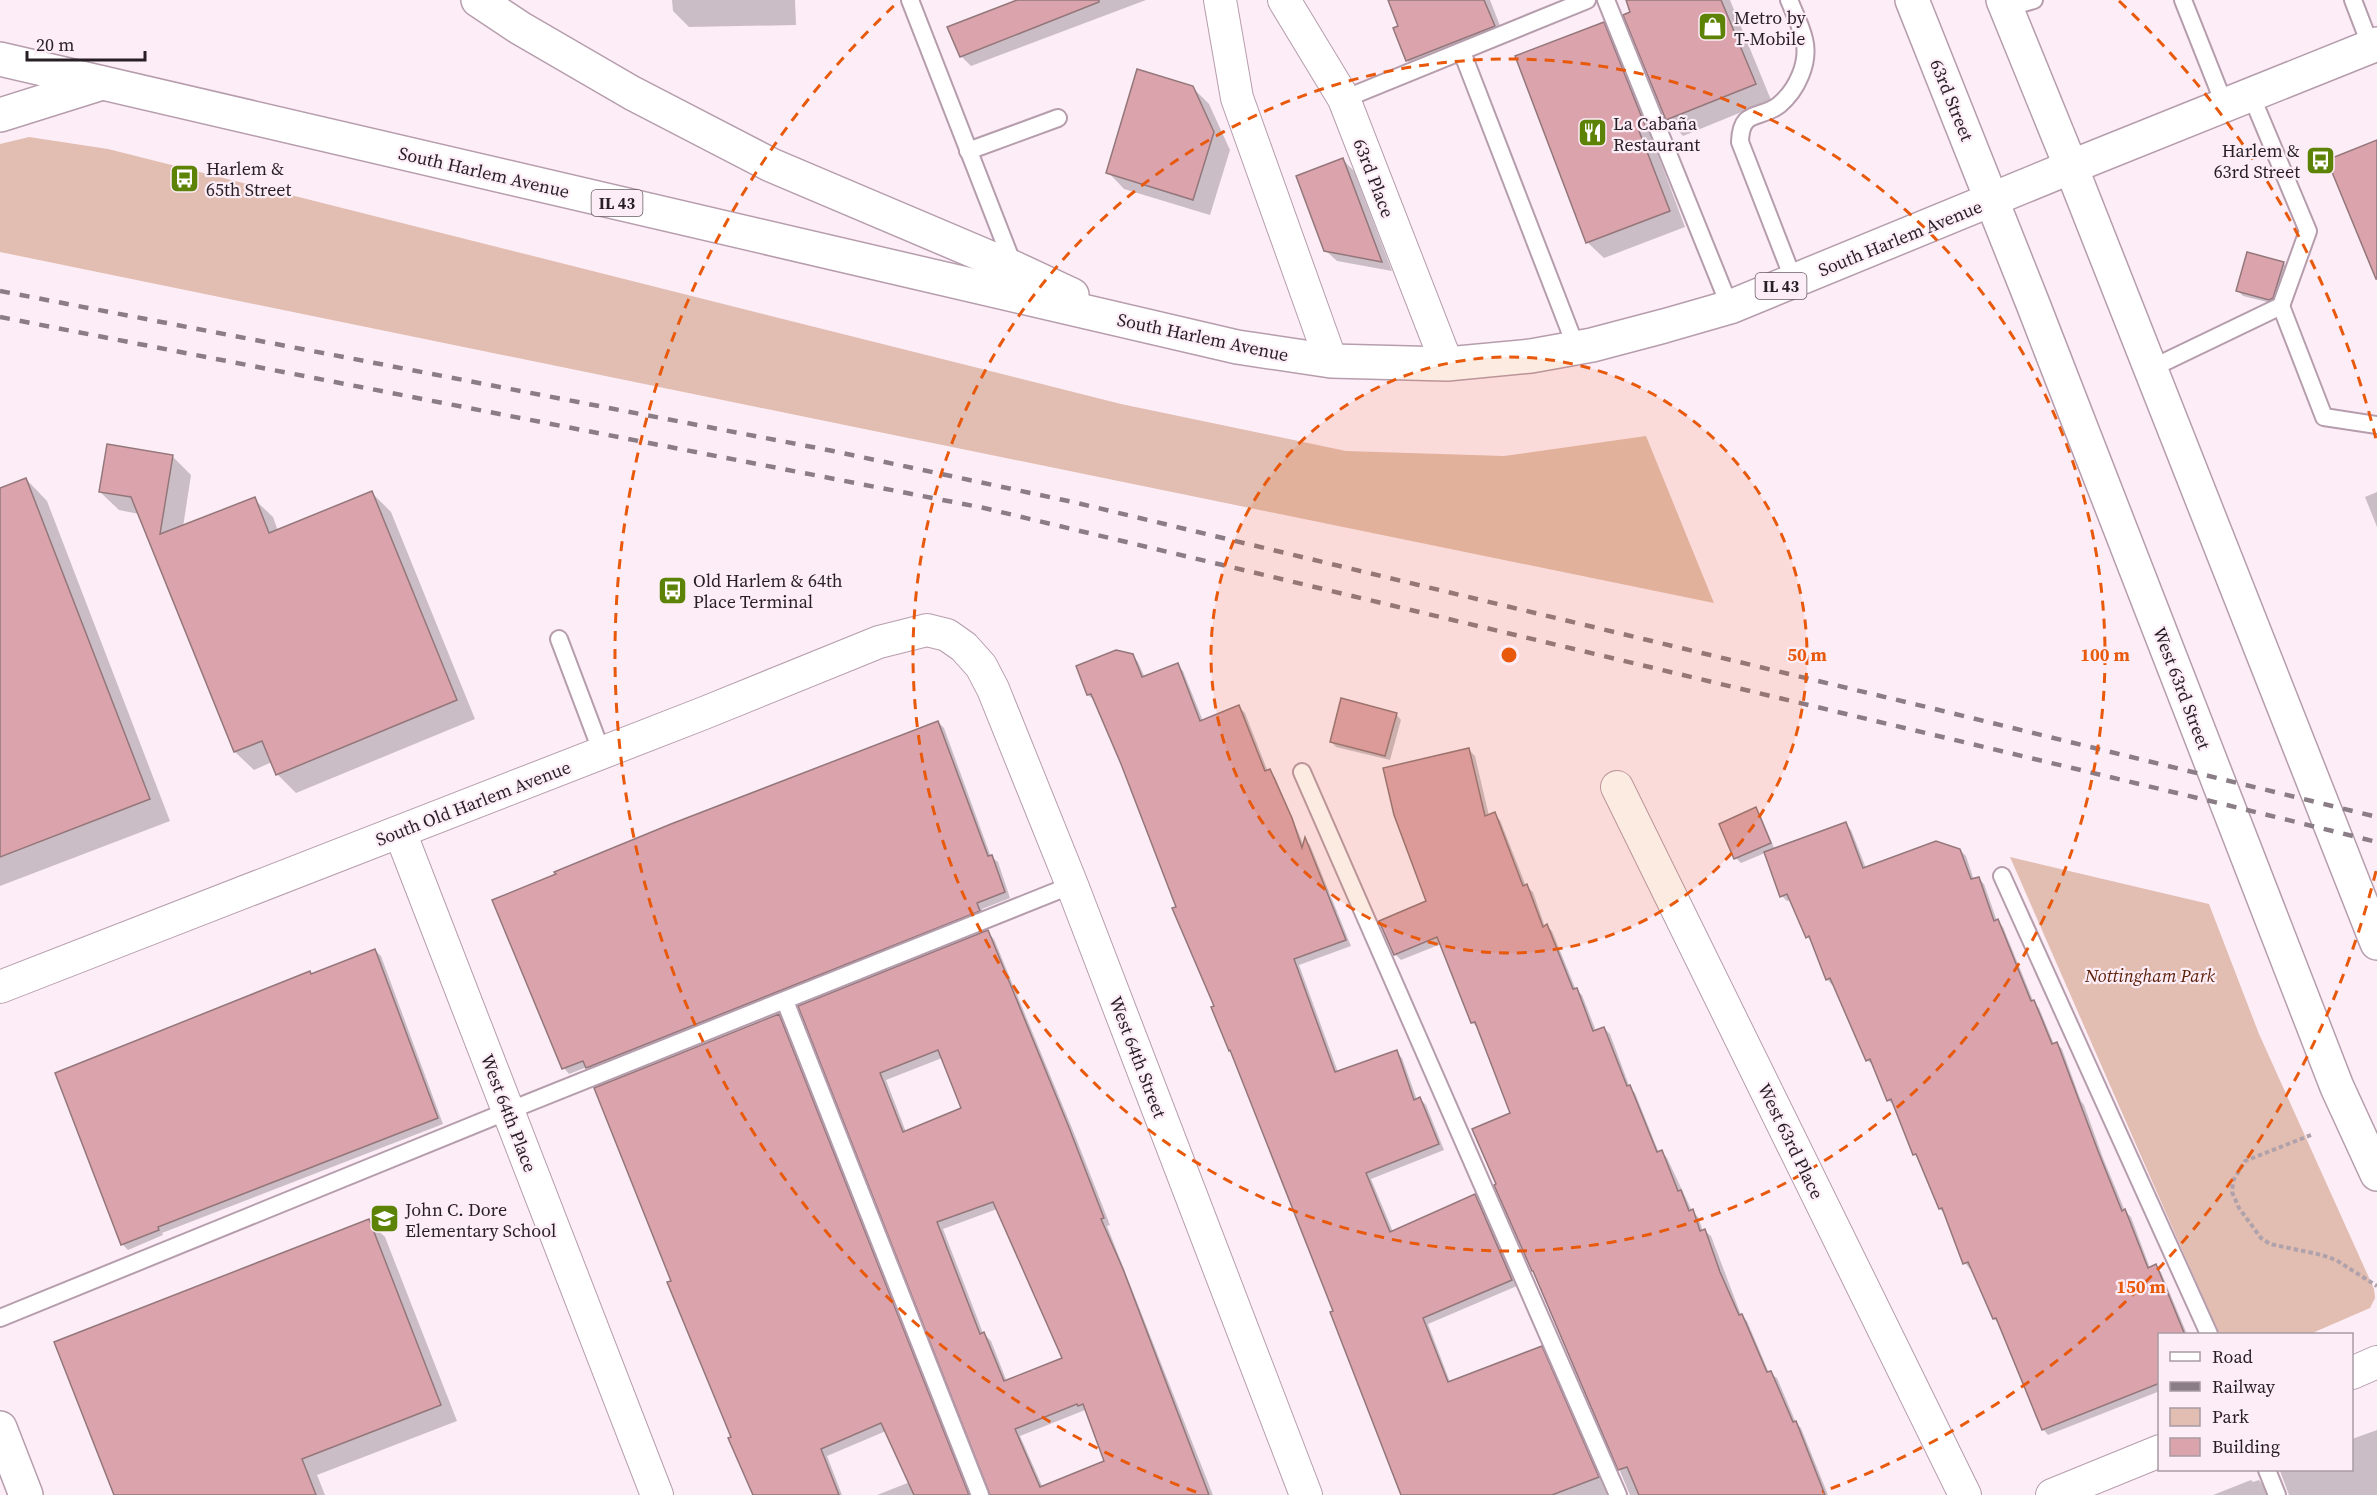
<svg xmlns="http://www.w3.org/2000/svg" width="2377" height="1495" viewBox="0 0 2377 1495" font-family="'Source Serif 4',serif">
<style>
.green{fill:#e2bdb1}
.shadow{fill:#0003;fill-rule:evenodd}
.building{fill:#dba4ac;stroke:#93777b;stroke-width:1.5;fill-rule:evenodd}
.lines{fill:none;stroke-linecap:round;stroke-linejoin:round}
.service-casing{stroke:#b69dad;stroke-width:20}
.minor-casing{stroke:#b69dad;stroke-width:34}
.tertiary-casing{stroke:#b69dad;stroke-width:36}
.secondary-casing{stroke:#b69dad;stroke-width:36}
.primary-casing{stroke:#b69dad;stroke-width:36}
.path{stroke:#b0a2ab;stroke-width:4;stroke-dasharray:4.5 3;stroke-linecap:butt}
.service{stroke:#fff;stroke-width:16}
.minor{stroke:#fff;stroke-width:32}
.tertiary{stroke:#fff;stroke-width:33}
.secondary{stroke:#fff;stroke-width:33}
.primary{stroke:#fff;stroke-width:33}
.rail{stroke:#8a7d85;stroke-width:4.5;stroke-dasharray:10 10;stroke-linecap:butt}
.ring{fill:none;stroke:#e8590c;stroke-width:3;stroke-dasharray:10 8}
.labels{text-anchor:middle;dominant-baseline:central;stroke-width:4.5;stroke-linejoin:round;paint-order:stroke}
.shield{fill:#fdedf7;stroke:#685d64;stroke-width:1.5}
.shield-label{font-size:16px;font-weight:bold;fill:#281f25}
.poi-label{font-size:18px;fill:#281f25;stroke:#fdedf7;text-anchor:start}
.street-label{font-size:18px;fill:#281f25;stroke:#fdedf7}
.park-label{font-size:18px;font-style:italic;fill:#5a1d05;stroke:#fdedf7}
.centre{fill:#e8590c;stroke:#fdedf7;stroke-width:3}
.ring-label{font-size:18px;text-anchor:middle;font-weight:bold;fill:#e8590c;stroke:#fdedf7;stroke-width:4.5;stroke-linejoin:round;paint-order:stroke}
</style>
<rect width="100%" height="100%" fill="#fdedf7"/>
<!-- green -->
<g class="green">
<polygon points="29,137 108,149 1121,404 1346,451 1504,456 1646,436 1714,603 0,252 0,144"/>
<polygon points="2010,857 2209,904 2259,1034 2374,1289 2375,1298 2370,1308 2310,1334 2219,1334"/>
</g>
<!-- shadow -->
<g class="shadow">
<polygon points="672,0 795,0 796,25 689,27 673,11"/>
<polygon points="1020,0 1146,0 971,66 961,56"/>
<polygon points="1390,0 1490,0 1504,36 1417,70 1407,60 1400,27"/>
<polygon points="1627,0 1730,0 1771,100 1683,136 1667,119"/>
<polygon points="1603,24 1620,40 1662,145 1655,147 1685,227 1604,258 1587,242"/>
<polygon points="1192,87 1209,104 1230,150 1210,215 1124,189 1108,172"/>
<polygon points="1343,160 1354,171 1392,271 1337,261 1325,250"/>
<polygon points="2249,254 2284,264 2289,269 2275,304 2243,296 2238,291"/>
<polygon points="172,456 191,475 183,527 254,499 273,517 278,531 372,493 391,512 475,719 296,793 277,774 272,762 254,770 235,752 139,514 119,510 100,492"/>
<polygon points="26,479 47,501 170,821 0,886 0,489"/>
<polygon points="2377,492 2377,527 2365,497"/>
<polygon points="1132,655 1138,662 1145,678 1177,665 1183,671 1203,721 1239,707 1245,713 1268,772 1275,777 1304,846 1305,840 1310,845 1351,946 1299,965 1338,1072 1396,1052 1402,1058 1417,1100 1420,1099 1426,1105 1444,1150 1371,1179 1393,1232 1474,1195 1480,1201 1517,1286 1428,1324 1450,1382 1541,1348 1547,1354 1609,1495 1402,1495 1335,1311 1233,1054 1230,1050 1213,1008 1216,1007 1122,764 1094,700 1088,695"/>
<polygon points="1396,714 1401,720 1390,760 1336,747 1331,742"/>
<polygon points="938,722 944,728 991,857 998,862 1010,898 982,909 985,917 593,1073 587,1067 569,1074 564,1068"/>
<polygon points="1469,750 1475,756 1489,816 1494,814 1500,820 1526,886 1533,892 1545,927 1547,926 1552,931 1576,990 1582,995 1596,1031 1604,1028 1610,1034 1630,1088 1635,1093 1659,1153 1662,1152 1667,1158 1692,1211 1698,1217 1703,1231 1705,1231 1711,1236 1741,1315 1747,1321 1769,1373 1777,1378 1796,1423 1801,1428 1828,1495 1630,1495 1537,1274 1512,1114 1479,1029 1473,1023 1441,944 1401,960 1395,954 1428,901"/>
<polygon points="1755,809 1760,814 1775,850 1845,824 1851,830 1866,868 1960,850 1966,856 1974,880 1978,878 1984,884 1997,921 2003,927 2034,1003 2039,1008 2054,1044 2057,1043 2062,1049 2081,1101 2084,1105 2103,1158 2125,1211 2131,1217 2150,1268 2155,1266 2161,1272 2187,1334 2160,1334 2160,1391 2048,1435 2043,1429 2000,1324 1994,1319 1972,1268 1970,1269 1965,1263 1946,1215 1940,1209 1894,1105 1888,1100 1873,1065 1867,1060 1834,984 1832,985 1827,979 1813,942 1807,937 1791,900 1787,901 1782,896 1765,853 1741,863 1736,858"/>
<path d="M987,932l7,7 80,194 36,92 -3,1 106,269h-222l-191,-488zM942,1058l20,52 -56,22 -20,-52zM997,1209l67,150 -57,23 -16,-41 -8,-8 -40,-104zM1085,1410l21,51 -63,27 -23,-52z"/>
<polygon points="375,950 381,956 443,1124 162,1233 163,1235 128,1250 122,1244 310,973 312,975"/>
<polygon points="778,1016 785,1022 972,1495 877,1495 910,1482 886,1431 827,1456 842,1495 754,1495 673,1282 647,1222"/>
<polygon points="368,1221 385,1237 457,1421 317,1475 325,1495 115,1495"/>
<polygon points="2377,1430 2377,1495 2289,1495 2280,1471 2352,1470 2352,1439"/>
<polygon points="2251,1480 2253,1482 2259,1480 2270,1495 2213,1495"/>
</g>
<!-- building -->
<g class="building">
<polygon points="1017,0 1099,0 1099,2 960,57 947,27"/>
<polygon points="1388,0 1484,0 1495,26 1406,61 1393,28 1398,26"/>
<polygon points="1626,0 1721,0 1756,84 1666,120 1623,15 1630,12"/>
<polygon points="1604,22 1646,128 1639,131 1670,211 1586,243 1515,56"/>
<polygon points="1137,69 1193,86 1214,132 1193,200 1106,173"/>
<polygon points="2377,140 2377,279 2376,279 2327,160"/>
<polygon points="1343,158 1382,262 1324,251 1296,176"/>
<polygon points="2247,252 2284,262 2273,298 2269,300 2236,291"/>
<polygon points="107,444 173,455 160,534 255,497 269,533 372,491 457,700 276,775 262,741 234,752 131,497 99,492"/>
<polygon points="26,478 150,799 0,857 0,488"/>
<polygon points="1116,650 1133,654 1142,677 1178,663 1200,721 1239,705 1265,771 1270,769 1292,818 1302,848 1305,837 1346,940 1294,959 1335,1072 1397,1050 1414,1100 1420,1097 1439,1144 1366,1173 1390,1232 1475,1194 1512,1280 1423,1318 1448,1382 1542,1346 1599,1477 1552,1495 1401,1495 1330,1312 1333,1311 1230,1050 1229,1051 1211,1007 1214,1006 1172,908 1176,907 1121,764 1091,694 1087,695 1076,666"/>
<polygon points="1341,698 1397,713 1385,756 1330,742"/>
<polygon points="938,721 988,856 992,855 1005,892 977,903 980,911 586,1068 583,1061 562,1069 492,900 556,874 554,872 671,824"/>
<polygon points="1469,748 1485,816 1495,812 1523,886 1527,884 1543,927 1547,924 1573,989 1577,988 1593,1031 1604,1027 1627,1086 1630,1085 1657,1152 1662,1150 1678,1191 1681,1190 1689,1211 1693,1209 1700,1231 1705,1229 1720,1272 1739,1315 1742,1314 1767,1372 1771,1371 1793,1422 1796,1421 1825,1495 1639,1495 1627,1467 1618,1470 1533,1271 1532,1271 1494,1185 1496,1184 1472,1129 1510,1113 1475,1022 1471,1023 1437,937 1394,955 1379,921 1426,901 1394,815 1383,768"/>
<polygon points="1756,807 1771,843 1734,859 1719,824"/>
<polygon points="1846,822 1863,868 1936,841 1960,849 1971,879 1979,877 1994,921 1998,919 2031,1001 2034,1000 2052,1044 2057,1042 2098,1151 2122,1211 2125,1209 2148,1268 2156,1264 2185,1335 2160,1335 2160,1383 2042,1430 1996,1318 1993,1319 1968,1262 1963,1264 1942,1208 1939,1209 1916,1154 1913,1155 1891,1099 1887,1101 1870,1059 1866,1061 1830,978 1826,980 1809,936 1806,938 1787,894 1780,897 1764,852"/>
<path d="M988,930l80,195 36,93 -3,1 22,50 86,226h-219l-192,-489zM938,1050l23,58 -58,24 -23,-59zM993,1202l69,156 -58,23 -20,-49 -4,2 -43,-112zM1077,1404l1,2 5,-2 21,57 -64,26 -25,-58z"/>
<polygon points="375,949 438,1118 158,1227 159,1230 121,1245 55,1073 310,971 311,974"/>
<polygon points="779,1014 969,1495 914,1495 881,1423 821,1449 839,1495 753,1495 728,1438 731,1437 667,1282 671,1281 594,1088"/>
<polygon points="369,1219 441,1405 302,1459 316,1495 114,1495 54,1342"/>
</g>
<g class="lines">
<defs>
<g id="service">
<polyline points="910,0 1014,267"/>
<polyline points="1606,0 1730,307"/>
<path d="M1789,0c5,12 12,26 15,39 6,23 -7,51 -25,66 -19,15 -38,3 -39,37l54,139"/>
<polyline points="2183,0 2225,106"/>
<polyline points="2353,0 2371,47"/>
<polyline points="2006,8 2034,0"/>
<polyline points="1462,52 1576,347"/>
<polyline points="1344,99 1587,0"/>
<polyline points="968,151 1058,118"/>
<polyline points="2281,306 2324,417 2377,425"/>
<polyline points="2150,369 2281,306 2308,231 2251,95"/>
<polyline points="559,639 602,753"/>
<polyline points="1302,772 1618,1495"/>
<polyline points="2002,876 2209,1334"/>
<polyline points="785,1001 980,1495"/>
<polyline points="0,1318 508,1111 1072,885"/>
<polyline points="2267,1470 2277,1495"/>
</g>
<g id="minor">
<polyline points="1220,0 1237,98 1331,361"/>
<polyline points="1284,0 1344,99 1447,364"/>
<polyline points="1617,787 1965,1495"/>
<polyline points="400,832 657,1495"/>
<polyline points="0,987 704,713 879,642 927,630 947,635 964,647 981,666 993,689 1072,885 1306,1495"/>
<polyline points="2352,1373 2377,1362"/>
<polyline points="2052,1495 2160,1451"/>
</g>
<polyline id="tertiary" points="0,1428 26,1495"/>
<g id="secondary">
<polyline points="1912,0 2033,304 2337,1087 2377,1174"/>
<polyline points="2003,0 2071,167 2377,943"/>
</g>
<g id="primary">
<polyline points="478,0 520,28 632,93 771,165 1014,268 1072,295"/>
<polyline points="0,59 1237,347 1331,361 1447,364 1531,356 1592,345 1664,326 1730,307 2083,162 2377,44"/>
<polyline points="0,115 102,83"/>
</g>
</defs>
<!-- service casing -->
<use href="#service" class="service-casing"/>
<!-- minor casing -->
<use href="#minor" class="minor-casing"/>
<!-- tertiary casing -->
<use href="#tertiary" class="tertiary-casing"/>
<!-- secondary casing -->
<use href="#secondary" class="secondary-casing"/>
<!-- primary casing -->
<use href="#primary" class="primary-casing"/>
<!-- path -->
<polyline class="path" points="2311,1135 2245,1161 2233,1181 2232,1192 2239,1208 2261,1238 2270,1244 2322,1255 2336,1260 2377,1286"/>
<!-- service -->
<use href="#service" class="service"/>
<!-- minor -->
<use href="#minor" class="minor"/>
<!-- tertiary -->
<use href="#tertiary" class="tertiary"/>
<!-- secondary -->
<use href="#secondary" class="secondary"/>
<!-- primary -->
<use href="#primary" class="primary"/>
<!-- rail -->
<g class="rail">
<polyline points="0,291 833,451 1073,502 1939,710 2377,817"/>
<polyline points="0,317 984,508 2227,805 2377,842"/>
</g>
</g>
<!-- distance rings -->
<circle cx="1509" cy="655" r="298" fill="#e8590c" fill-opacity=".12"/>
<g class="ring">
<circle cx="1509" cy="655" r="298"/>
<circle cx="1509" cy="655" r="596"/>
<path d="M2376 871A894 894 0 0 1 1822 1492M1196 1492A894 894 0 0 1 899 1M2119 1A894 894 0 0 1 2376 439"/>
</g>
<!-- icons -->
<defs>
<symbol id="shop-square" viewBox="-11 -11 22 22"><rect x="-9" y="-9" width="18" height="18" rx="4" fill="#5c8305" stroke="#fdedf7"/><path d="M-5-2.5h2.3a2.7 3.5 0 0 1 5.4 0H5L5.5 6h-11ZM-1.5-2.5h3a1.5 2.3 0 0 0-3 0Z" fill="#fff"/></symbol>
<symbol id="restaurant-square" viewBox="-11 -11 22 22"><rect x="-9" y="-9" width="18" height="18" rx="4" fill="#5c8305" stroke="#fdedf7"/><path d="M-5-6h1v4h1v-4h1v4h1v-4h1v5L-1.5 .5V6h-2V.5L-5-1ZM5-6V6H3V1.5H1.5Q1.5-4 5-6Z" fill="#fff"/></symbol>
<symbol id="bus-square" viewBox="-11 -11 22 22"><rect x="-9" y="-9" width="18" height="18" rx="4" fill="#5c8305" stroke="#fdedf7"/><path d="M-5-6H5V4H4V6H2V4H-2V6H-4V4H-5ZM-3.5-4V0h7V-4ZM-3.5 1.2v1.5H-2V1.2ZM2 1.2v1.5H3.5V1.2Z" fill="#fff"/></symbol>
<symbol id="school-square" viewBox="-11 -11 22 22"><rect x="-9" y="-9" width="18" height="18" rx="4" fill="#5c8305" stroke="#fdedf7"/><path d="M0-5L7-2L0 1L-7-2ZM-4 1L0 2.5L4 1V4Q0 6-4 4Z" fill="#fff"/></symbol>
</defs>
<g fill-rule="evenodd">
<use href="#shop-square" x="1696" y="10" width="33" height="33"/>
<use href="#restaurant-square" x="1576" y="116" width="33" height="33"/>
<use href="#bus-square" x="2304" y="144" width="33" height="33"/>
<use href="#bus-square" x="168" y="162" width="33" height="33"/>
<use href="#bus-square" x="656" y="574" width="33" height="33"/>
<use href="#school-square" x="368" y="1202" width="33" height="33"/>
</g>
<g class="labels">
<!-- shield labels -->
<g class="shield">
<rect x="591.5" y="190" width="51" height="26" rx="4.5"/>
<rect x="1755.5" y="273" width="51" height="26" rx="4.5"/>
</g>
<g class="shield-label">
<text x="617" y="203">IL 43</text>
<text x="1781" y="286">IL 43</text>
</g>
<!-- poi labels -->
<g class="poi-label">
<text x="1734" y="17">Metro by<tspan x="1734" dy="21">T-Mobile</tspan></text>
<text x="1613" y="123">La Cabaña<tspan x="1613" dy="21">Restaurant</tspan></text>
<text x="2300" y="150" text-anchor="end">Harlem &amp;<tspan x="2300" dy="21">63rd Street</tspan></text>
<text x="206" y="168">Harlem &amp;<tspan x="206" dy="21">65th Street</tspan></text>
<text x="693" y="580">Old Harlem &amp; 64th<tspan x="693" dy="21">Place Terminal</tspan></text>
<text x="405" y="1209">John C. Dore<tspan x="405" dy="21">Elementary School</tspan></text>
</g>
<!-- street labels -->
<g class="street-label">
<text transform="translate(1952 100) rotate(68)">63rd Street</text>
<text transform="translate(484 172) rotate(13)">South Harlem Avenue</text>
<text transform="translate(1374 178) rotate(69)">63rd Place</text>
<text transform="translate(1900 238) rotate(-22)">South Harlem Avenue</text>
<text transform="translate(1203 337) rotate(12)">South Harlem Avenue</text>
<text transform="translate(2182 688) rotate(69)">West 63rd Street</text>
<text transform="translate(473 803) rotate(-21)">South Old Harlem Avenue</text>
<text transform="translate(1138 1057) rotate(69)">West 64th Street</text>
<text transform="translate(509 1113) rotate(69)">West 64th Place</text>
<text transform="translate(1791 1141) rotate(64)">West 63rd Place</text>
</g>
<!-- park labels -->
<g class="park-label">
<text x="2150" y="975">Nottingham Park</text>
</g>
</g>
<circle cx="1509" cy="655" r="9" class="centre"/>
<g class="ring-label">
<text x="1807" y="661">50 m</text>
<text x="2105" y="661">100 m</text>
<text x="2141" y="1293">150 m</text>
</g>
<!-- legend -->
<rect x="2158" y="1333" width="195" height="138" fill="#fdedf7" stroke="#a89ba3" stroke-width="1.5"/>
<rect x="2170" y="1352" width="30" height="9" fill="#ffffff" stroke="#a89ba3" stroke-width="1.5"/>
<text x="2212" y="1363" font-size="18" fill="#281f25">Road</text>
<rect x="2170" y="1382" width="30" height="9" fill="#8a7d85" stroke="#a89ba3" stroke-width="1.5"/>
<text x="2212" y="1393" font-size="18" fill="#281f25">Railway</text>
<rect x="2170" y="1408" width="30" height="18" fill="#e2bdb1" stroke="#a89ba3" stroke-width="1.5"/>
<text x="2212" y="1423" font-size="18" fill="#281f25">Park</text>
<rect x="2170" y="1438" width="30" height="18" fill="#dba4ac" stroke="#a89ba3" stroke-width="1.5"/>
<text x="2212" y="1453" font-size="18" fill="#281f25">Building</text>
<!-- scale -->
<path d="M27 51v9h118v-9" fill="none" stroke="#281f25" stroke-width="3"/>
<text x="36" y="51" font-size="18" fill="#281f25" stroke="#fdedf7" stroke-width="4.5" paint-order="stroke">20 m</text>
</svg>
